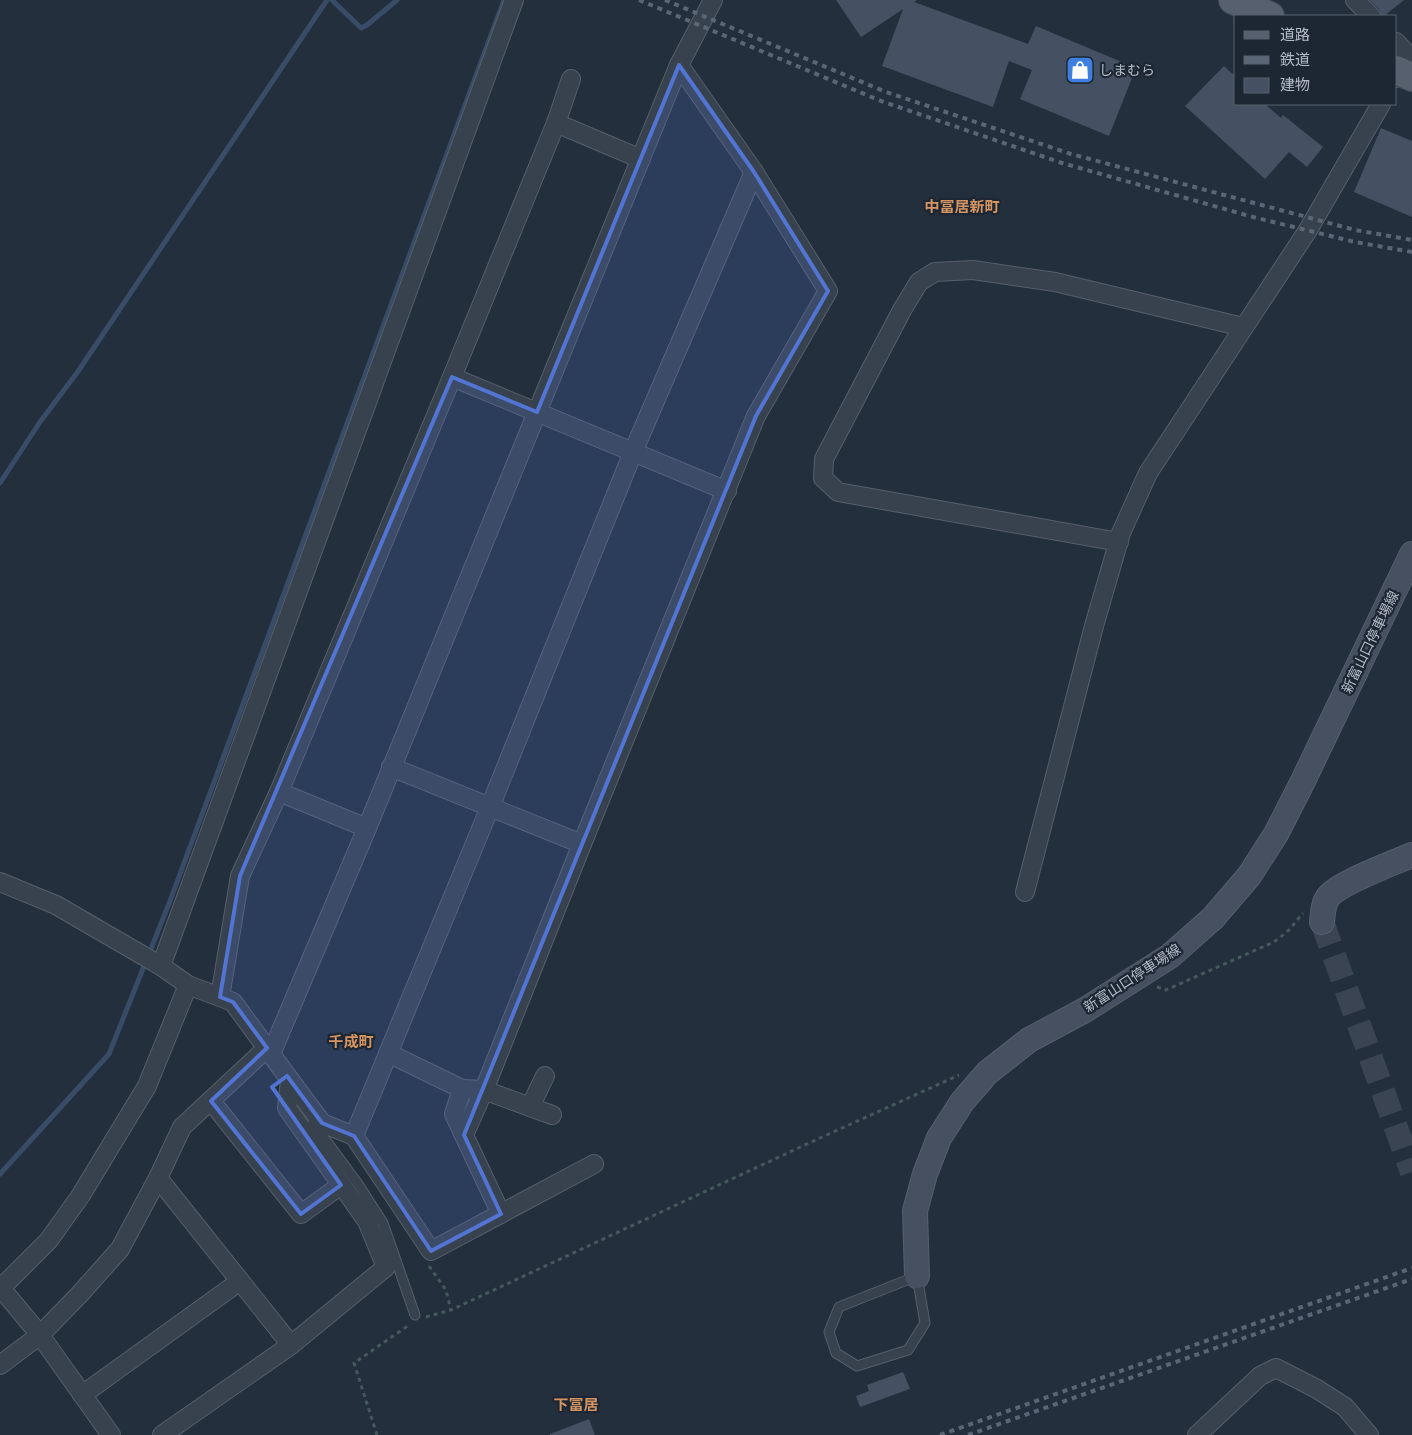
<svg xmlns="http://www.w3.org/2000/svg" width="1412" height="1435" viewBox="0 0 1412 1435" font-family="Cabin,'Noto Sans JP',sans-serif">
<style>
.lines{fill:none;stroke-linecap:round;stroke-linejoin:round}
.stream{stroke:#394c67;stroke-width:5}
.building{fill:#455162}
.secondary-tunnel{stroke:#3a4453;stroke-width:24;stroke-dasharray:24 12;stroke-linecap:butt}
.lane-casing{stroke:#565f6c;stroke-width:11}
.street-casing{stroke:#565f6c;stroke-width:20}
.secondary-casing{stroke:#565f6c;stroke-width:26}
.primary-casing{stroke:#414a57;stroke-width:30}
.path{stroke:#44595c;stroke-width:3;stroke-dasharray:4 4;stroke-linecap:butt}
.lane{stroke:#38414e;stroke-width:9}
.street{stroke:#38414e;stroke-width:18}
.secondary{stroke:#465061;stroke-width:24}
.primary{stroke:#56606e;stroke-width:28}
.rail{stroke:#5a6575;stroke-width:4;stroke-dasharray:5 5;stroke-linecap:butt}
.marked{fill:#5274d3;fill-opacity:0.2;stroke:#5274d3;stroke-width:4;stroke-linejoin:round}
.labels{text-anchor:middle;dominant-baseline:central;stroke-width:4.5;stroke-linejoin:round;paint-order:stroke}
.poi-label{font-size:14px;fill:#b4bcc9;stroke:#1d2633;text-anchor:start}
.street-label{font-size:14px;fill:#b4bcc9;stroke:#1d2633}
.neighbourhood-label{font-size:15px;font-weight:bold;fill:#d59563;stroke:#1d2633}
</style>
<rect width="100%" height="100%" fill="#242f3e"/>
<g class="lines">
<!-- stream -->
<g class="stream">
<polyline points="332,0 361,28 367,25 397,0"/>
<polyline points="0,483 40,422 79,370 327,0"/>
<polyline points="0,1174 109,1054 170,901 504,0"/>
</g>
</g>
<!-- building -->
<g class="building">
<polygon points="836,0 917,0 914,2 1028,44 1036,26 1136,68 1109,136 1020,99 1032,70 1009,61 993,107 882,66 903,9 861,37"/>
<polygon points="1370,0 1404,0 1384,16 1381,16 1379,9"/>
<polygon points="1224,66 1236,77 1236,104 1265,104 1281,118 1283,115 1323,147 1307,167 1289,152 1265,179 1185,106"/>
<polygon points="1381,128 1412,141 1412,217 1354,192"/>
<polygon points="903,1372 910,1389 860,1407 856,1396 869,1391 867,1385"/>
<polygon points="589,1419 595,1435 550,1435 550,1434"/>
</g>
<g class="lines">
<!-- secondary-tunnel -->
<polyline class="secondary-tunnel" points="1322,922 1412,1172"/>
<defs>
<g id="lane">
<polyline points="313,1123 358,1184 383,1223 415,1315"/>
<polygon points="917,1276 925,1323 908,1350 857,1366 836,1353 829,1332 839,1307"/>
</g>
<g id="street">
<polyline points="1355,0 1371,16"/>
<polyline points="1396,42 1411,58"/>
<polyline points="1396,78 1412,57"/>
<polyline points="556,123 641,159"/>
<polyline points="452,377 727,491"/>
<polyline points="1119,542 838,492 823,478 824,459 902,310 919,282 935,272 973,270 1055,282 1243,327"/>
<polyline points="391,767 582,844"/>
<polyline points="279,792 367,828"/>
<polyline points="0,882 56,905 161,966 188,985 233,1002 290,1080 287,1108 367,1221 386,1267 291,1345 162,1435"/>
<polyline points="1025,892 1094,626 1121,533 1148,473 1308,230 1381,104"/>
<polyline points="161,966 514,0"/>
<polyline points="220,997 240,876 279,792 452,377 556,123 571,79"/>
<polyline points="388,1053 462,1089 484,1090 552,1115"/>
<polyline points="271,1054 367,828 679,65 713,0"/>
<polyline points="290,1080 322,1123 354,1136 431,1251 594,1164"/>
<polyline points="462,1089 454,1114 501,1214"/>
<polyline points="211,1101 301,1214 341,1185"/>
<polyline points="530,1107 545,1076"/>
<polyline points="464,1135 484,1090 582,844 756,416 828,291 754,172 679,65"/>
<polyline points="354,1136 490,807 633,452 754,172"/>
<polyline points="158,1178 291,1345"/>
<polyline points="0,1287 40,1335 111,1435"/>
<polyline points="0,1289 49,1240 81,1195 147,1086 188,985"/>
<polyline points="0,1365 40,1335 79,1295 120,1249 158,1178 182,1127 267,1048"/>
<polyline points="82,1395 240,1281"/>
<polyline points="1197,1435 1260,1376 1276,1368 1317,1389 1345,1407 1369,1435"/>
</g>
<g id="secondary">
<path d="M1322,922c1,-9 1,-19 7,-26 13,-14 64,-33 83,-41"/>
<polyline points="917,1276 915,1211 925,1174 939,1138 962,1102 987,1073 1029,1040 1085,1010 1170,956 1213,918 1249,876 1276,834 1303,781 1412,554"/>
</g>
<g id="primary">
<polyline points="1233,0 1270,16"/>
<polyline points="1396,70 1412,77"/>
</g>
</defs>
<!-- lane casing -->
<use href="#lane" class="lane-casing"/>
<!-- street casing -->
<use href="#street" class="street-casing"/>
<!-- secondary casing -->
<use href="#secondary" class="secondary-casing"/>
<!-- primary casing -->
<use href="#primary" class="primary-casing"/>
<!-- path -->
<g class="path">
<polyline points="1157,987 1166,990 1274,942 1289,930 1303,913"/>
<polyline points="429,1266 446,1290 451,1310"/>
<polyline points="426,1317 451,1310 809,1143 959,1075"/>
<polyline points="377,1435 354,1363 409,1325"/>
</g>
<!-- lane -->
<use href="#lane" class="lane"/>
<!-- street -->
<use href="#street" class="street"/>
<!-- secondary -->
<use href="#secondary" class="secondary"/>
<!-- primary -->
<use href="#primary" class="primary"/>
<!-- rail -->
<g class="rail">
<polyline points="639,0 881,101 1062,163 1253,217 1355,242 1412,252"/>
<polyline points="665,0 886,92 1071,154 1355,230 1412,240"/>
<polyline points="940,1435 1412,1268"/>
<polyline points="968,1435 1412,1279"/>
</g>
</g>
<!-- marked area -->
<path class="marked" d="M679,65l75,107 74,119 -72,125 -292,719 37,79 -70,37 -77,-115 -32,-13 -35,-47 -15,11 69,98 -40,29 -90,-113 56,-53 -34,-46 -13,-5 20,-121 212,-499 85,35z"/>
<!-- icons -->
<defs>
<symbol id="shop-square" viewBox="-11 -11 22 22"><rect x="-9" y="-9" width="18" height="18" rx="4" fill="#3f7fe0" stroke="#1d2633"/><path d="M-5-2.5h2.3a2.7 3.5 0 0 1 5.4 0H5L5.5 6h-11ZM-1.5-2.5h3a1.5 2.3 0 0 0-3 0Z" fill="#fff"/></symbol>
</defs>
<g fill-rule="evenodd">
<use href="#shop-square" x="1064" y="54" width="32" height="32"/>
</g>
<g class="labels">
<!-- poi labels -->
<g class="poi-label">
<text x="1099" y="70">しまむら</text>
</g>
<!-- street labels -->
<g class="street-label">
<text transform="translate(1370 642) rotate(-64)">新富山口停車場線</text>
<text transform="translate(1132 978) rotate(-33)">新富山口停車場線</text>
</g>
<!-- neighbourhood labels -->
<g class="neighbourhood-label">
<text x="962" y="207">中冨居新町</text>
<text x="351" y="1042">千成町</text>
<text x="576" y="1405">下冨居</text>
</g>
</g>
<!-- legend -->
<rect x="1234" y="15" width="162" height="90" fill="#1d2633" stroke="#59626f"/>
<rect x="1244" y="31" width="25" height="8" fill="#56606e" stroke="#59626f"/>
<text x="1280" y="40" font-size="15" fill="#b4bcc9">道路</text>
<rect x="1244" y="56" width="25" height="8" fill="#5a6575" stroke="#59626f"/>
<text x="1280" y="65" font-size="15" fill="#b4bcc9">鉄道</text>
<rect x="1244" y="78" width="25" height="15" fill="#455162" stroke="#59626f"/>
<text x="1280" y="90" font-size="15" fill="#b4bcc9">建物</text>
</svg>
